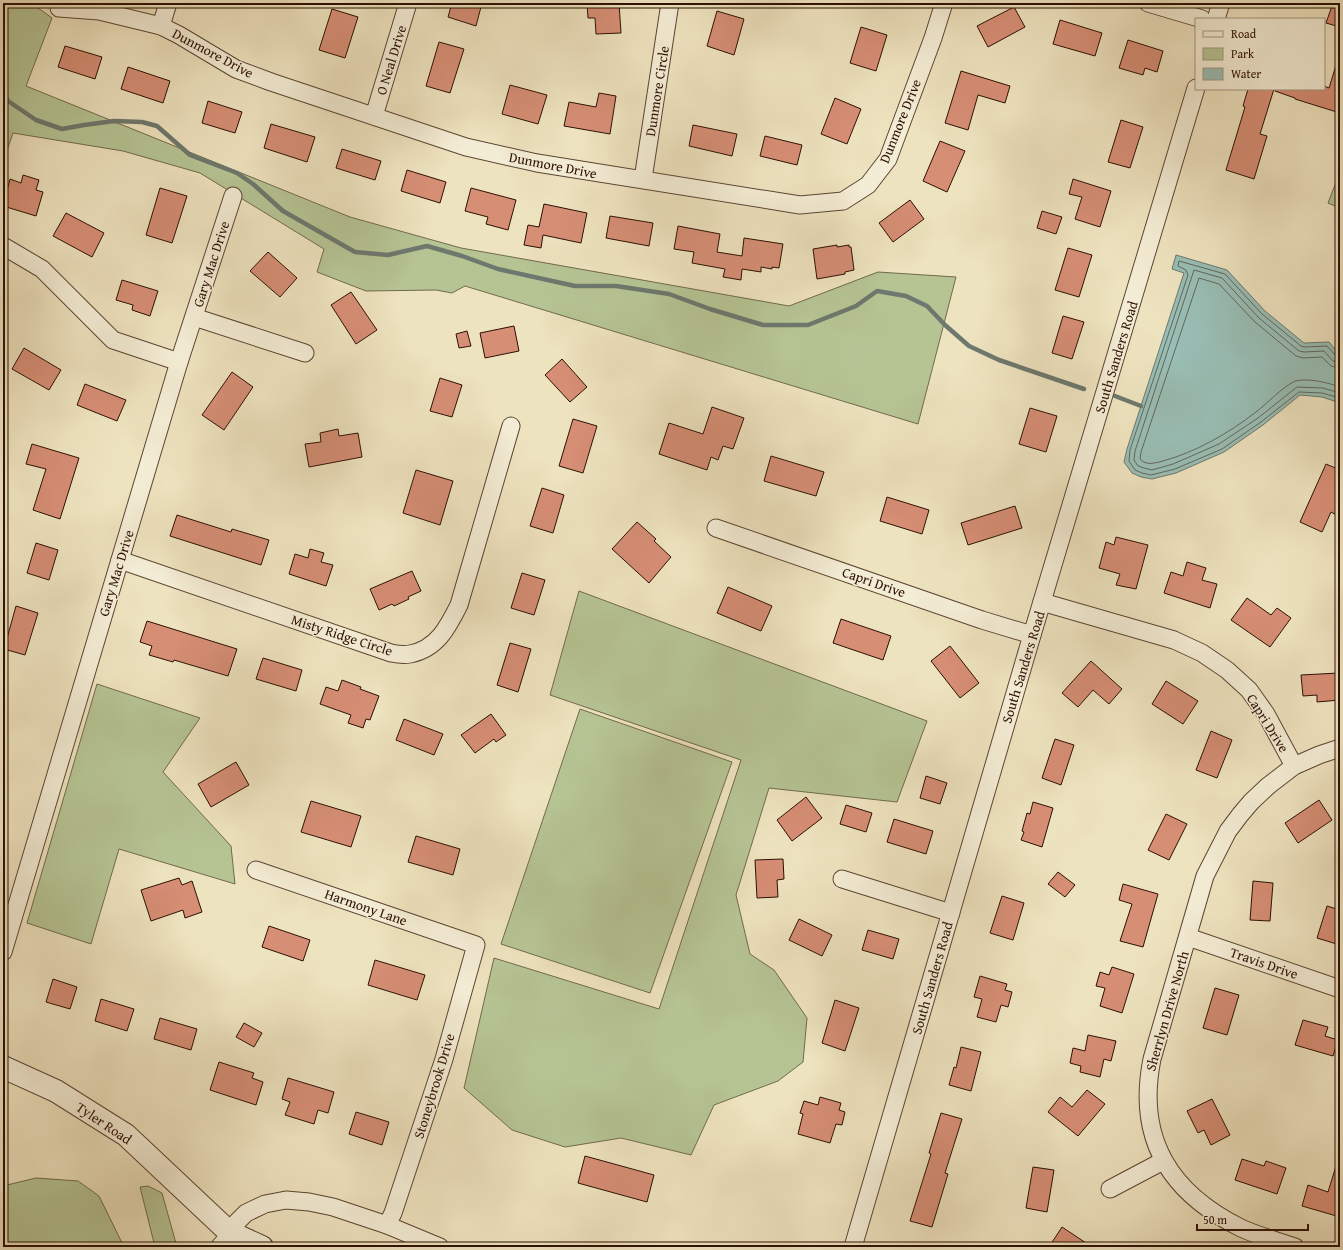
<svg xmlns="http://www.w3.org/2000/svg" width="1343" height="1250" viewBox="0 0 1343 1250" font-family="'Gentium Book Plus',serif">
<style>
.green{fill:#b6c494;stroke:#716a4c}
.water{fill:#99beb5;stroke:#6d786e}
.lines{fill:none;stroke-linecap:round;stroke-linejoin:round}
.shore{stroke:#62675c;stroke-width:1}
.stream{stroke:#6d786e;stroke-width:4.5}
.building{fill:#d68e75;stroke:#2c1003}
.service-casing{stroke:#5c4532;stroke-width:11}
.minor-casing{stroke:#5c4532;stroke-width:19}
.tertiary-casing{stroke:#5c4532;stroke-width:24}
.service{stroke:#f4edd5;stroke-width:9}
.minor{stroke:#f4edd5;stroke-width:17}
.tertiary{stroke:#f4edd5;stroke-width:22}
.labels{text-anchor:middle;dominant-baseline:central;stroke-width:3;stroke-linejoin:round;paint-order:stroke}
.street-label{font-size:14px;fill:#2c1003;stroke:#f4edd5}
</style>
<rect width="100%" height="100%" fill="#eee3bf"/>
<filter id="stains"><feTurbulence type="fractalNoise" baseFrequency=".005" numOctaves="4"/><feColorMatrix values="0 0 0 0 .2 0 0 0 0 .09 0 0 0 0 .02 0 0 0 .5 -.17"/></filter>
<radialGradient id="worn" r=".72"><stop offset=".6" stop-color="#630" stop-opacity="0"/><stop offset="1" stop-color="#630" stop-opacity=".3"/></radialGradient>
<!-- green -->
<g class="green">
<polygon points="3,3 31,3 52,18 26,86 350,217 461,248 789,306 878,272 956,277 918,424 465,286 452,293 436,290 366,291 317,272 324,249 200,173 123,151 13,133 3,162"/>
<polygon points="1340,172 1340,208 1328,203"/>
<polygon points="579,591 927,721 897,802 769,788 736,895 750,954 774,970 807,1018 803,1062 778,1081 714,1105 691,1155 621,1138 565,1147 512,1130 464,1088 494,958 659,1009 741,760 550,695"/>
<polygon points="97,684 200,718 163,772 231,846 235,884 119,849 91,944 27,923"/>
<polygon points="580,709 732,762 650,993 501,944"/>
<polygon points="36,1178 78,1181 99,1196 124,1247 3,1247 3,1186"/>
<polygon points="148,1186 162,1193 177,1247 155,1247 140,1187"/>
</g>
<!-- water -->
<polygon class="water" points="1176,255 1227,270 1265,311 1304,343 1329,342 1340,355 1340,403 1322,397 1300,395 1263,425 1224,452 1176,473 1152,479 1141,477 1132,473 1124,462 1127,449 1184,273 1172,269"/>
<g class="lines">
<!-- shore -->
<g class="shore">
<polyline points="1340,357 1336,356 1327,346 1304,347 1301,346 1262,314 1225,274 1179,261 1178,266 1186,270 1188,275 1130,450 1129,461 1135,470 1142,473 1151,475 1175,469 1222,449 1261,422 1299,392 1322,393 1340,398"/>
<polyline points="1340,362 1333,361 1324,351 1304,352 1299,351 1259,318 1222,278 1194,270 1135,451 1134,460 1138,466 1144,468 1152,470 1173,464 1219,444 1258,418 1297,387 1323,388 1340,393"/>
<path d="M1340,368l-9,-2 -9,-9 -19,1 -7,-2 -41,-34 -36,-38 -20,-6 -58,174 -1,7c6,7 15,4 23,2 33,-9 66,-28 93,-49 12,-9 25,-24 39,-31 14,-3 31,1 45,6"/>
</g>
<!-- stream -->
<g class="stream">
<polyline points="3,92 8,101 36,120 62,129 84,125 114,121 142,122 157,126 190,155 237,173 253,184 283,211 355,252 388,255 427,246 462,256 498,269 575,286 616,286 669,294 710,309 763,325 808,325 856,306 877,291 906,296 927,306 945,325 969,346 999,360 1084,389"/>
<polyline points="1115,396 1141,406"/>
</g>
</g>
<!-- building -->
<g class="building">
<polygon points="452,3 482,3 476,26 448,17"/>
<polygon points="587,3 619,3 621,33 596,34 595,18 588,18"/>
<polygon points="1333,3 1340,3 1340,27 1326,23"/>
<polygon points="1014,7 1025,27 988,47 977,26"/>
<polygon points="332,9 358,17 345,58 319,50"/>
<polygon points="717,11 744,19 734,55 707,46"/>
<polygon points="1060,20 1102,33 1095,56 1053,44"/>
<polygon points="861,27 887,35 876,71 850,63"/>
<polygon points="1128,40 1163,51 1157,72 1145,68 1143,75 1119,68"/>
<polygon points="439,42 464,49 450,93 426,86"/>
<polygon points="65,46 102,57 95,79 58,67"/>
<polygon points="1337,62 1340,63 1340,113 1295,99 1295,98 1275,91 1275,89 1324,89 1324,86 1329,88"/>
<polygon points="128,67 170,81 163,103 121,89"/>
<polygon points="961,71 1010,86 1005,103 978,95 968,130 945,123"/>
<polygon points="510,85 547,95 538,124 502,114"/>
<polygon points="1248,89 1274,89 1260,134 1267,136 1254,179 1226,170 1245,107 1243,106"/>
<polygon points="599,93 616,96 610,134 564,126 569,102 596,107"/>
<polygon points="835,98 861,109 847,144 821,134"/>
<polygon points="208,101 242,112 235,133 202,123"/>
<polygon points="1121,120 1143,127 1130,168 1108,162"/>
<polygon points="271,124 315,137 307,162 264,148"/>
<polygon points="693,125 737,134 732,156 689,146"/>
<polygon points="765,136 802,145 797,165 760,156"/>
<polygon points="940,141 965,151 947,192 923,181"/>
<polygon points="342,149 381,161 375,180 336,168"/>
<polygon points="407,170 446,182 440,203 401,191"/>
<polygon points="23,175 39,180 36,190 43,192 36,216 3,206 10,179 21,183"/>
<polygon points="1073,179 1111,191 1100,227 1075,219 1082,197 1069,194"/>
<polygon points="160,188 187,196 172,243 146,235"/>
<polygon points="471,188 516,200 508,230 486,224 488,217 465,211"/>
<polygon points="910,200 924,219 893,242 879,223"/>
<polygon points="544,204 587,213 581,243 543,235 541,248 524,245 528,225 539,227"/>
<polygon points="1042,211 1062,217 1056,234 1037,228"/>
<polygon points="66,213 104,233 92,257 53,236"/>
<polygon points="610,216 653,223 649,246 606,238"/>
<polygon points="678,226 720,234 717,252 742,256 744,238 783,244 779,268 772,267 772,269 761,267 761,272 742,269 741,280 723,277 725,269 692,263 694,252 674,249"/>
<polygon points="837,245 837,247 849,245 849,247 851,247 854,270 845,272 845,274 817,279 813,249"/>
<polygon points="1068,248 1092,255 1079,297 1055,290"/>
<polygon points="268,252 297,278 280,297 250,271"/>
<polygon points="122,280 158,291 150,316 132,310 133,305 116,300"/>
<polygon points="351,292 377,330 356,344 331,305"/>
<polygon points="1063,316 1084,322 1072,359 1052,353"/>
<polygon points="514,326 519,351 485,358 480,333"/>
<polygon points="467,331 471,346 459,348 456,334"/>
<polygon points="24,348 61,370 49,390 12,369"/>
<polygon points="562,359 587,387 570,402 545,375"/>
<polygon points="232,372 253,387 224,430 202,415"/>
<polygon points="440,378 462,385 452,417 430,411"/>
<polygon points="85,384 126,400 117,421 77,405"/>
<polygon points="712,407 744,418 733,449 723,446 718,460 711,457 707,470 659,454 669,423 703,434"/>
<polygon points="1030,408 1057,416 1046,452 1019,444"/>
<polygon points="573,419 597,426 583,473 559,466"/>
<polygon points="338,429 339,436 358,433 362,457 309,467 305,444 321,442 320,433"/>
<polygon points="32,444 79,458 60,519 33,510 46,469 26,464"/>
<polygon points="771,456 824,472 816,496 764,481"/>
<polygon points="1326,464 1340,470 1340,517 1331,512 1322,532 1300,522"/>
<polygon points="416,470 453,481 440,525 403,513"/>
<polygon points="542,488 564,495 553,533 530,526"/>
<polygon points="887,497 929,510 922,534 880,521"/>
<polygon points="1015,506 1022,528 968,545 961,523"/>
<polygon points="177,515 231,532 232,529 269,540 261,565 170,536"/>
<polygon points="637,522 656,539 654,541 671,557 649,583 612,549"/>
<polygon points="1116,537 1148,545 1136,589 1116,585 1120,574 1099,568 1106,542 1114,545"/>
<polygon points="36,543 58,550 49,580 27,573"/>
<polygon points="310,549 324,553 321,562 333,565 326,586 289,574 295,554 308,558"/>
<polygon points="1187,562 1206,568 1202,580 1217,584 1210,608 1164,593 1171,572 1183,576"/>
<polygon points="412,571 421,591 408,597 409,599 394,606 392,604 379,610 370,589"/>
<polygon points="522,573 545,580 534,615 511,608"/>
<polygon points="728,587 772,606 761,631 717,613"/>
<polygon points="1247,598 1271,615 1277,608 1291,618 1270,647 1231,620"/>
<polygon points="16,606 38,613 25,655 4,649"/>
<polygon points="841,619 891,636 883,660 833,643"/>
<polygon points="147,621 237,649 228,676 174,660 173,662 149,655 152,646 140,642"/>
<polygon points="510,643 531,649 518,692 497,685"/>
<polygon points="950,646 979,683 960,698 931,661"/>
<polygon points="263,658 302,670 296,691 256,679"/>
<polygon points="1091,661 1122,689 1109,704 1093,690 1078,707 1062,693"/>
<polygon points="1339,673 1340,700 1317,702 1317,695 1303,696 1301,675"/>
<polygon points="342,680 361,687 360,689 379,696 370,720 366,719 363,728 348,723 351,715 320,704 326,687 338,691"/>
<polygon points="1166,681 1198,701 1183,724 1152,704"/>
<polygon points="491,714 506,735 496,742 494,739 475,753 461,735"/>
<polygon points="404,719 443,734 434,755 396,740"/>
<polygon points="1211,731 1232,740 1217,778 1196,770"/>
<polygon points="1055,739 1074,745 1061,785 1042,778"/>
<polygon points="236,762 249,785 211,807 198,784"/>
<polygon points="926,776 947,783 940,804 920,798"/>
<polygon points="806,797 822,818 792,841 777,820"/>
<polygon points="1319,800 1332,820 1298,843 1285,823"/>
<polygon points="311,801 361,816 351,847 301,832"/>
<polygon points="1033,802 1053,808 1042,847 1021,840 1024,832 1022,831 1027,813 1030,814"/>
<polygon points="846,805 872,813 866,832 840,824"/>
<polygon points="1166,814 1187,824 1169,860 1148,850"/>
<polygon points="894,819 933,831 926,854 887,842"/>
<polygon points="416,836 460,849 453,875 408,862"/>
<polygon points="783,859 784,879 777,880 778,897 757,898 755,860"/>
<polygon points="1058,872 1075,885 1065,897 1048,884"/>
<polygon points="179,878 182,885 192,881 202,912 185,918 183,910 151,921 141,890"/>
<polygon points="1253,881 1273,883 1270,921 1250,920"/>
<polygon points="1123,884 1158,894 1143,947 1120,941 1132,904 1119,900"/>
<polygon points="1002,896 1024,903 1013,940 990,933"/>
<polygon points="1327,906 1340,910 1340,945 1317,938"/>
<polygon points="799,919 832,935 822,956 789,940"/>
<polygon points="269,926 310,940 303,961 262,947"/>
<polygon points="868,930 899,939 893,959 862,950"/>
<polygon points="375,960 425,975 417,1000 368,985"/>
<polygon points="1112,967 1134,974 1122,1013 1100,1006 1105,988 1096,986 1100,972 1109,975"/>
<polygon points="980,976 1007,984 1005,990 1012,992 1008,1007 1001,1005 996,1022 977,1017 982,999 974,997"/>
<polygon points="53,979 77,987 70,1009 46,1002"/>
<polygon points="1215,988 1239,995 1227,1035 1203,1028"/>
<polygon points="101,999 134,1009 127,1031 95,1021"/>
<polygon points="835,1000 859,1008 845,1051 822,1043"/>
<polygon points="160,1018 197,1029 191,1050 154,1039"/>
<polygon points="1303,1020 1328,1027 1325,1036 1338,1040 1333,1056 1295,1045"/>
<polygon points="244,1023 262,1033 254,1047 236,1037"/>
<polygon points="1088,1035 1116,1041 1111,1061 1104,1059 1100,1077 1080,1072 1081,1066 1070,1063 1073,1048 1085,1051"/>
<polygon points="961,1047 981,1052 971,1091 949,1085 954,1067 956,1068"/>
<polygon points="219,1062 254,1073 252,1078 263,1082 256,1105 210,1090"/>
<polygon points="288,1078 334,1092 328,1113 318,1110 314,1124 285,1115 290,1102 282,1099"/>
<polygon points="1087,1090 1105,1104 1078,1136 1048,1112 1060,1097 1072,1107"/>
<polygon points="820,1097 841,1103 839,1110 845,1112 842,1125 836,1124 830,1143 798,1134 803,1114 800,1113 804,1101 818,1105"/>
<polygon points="1212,1099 1230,1135 1211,1145 1204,1130 1198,1133 1187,1111"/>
<polygon points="356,1112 389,1122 382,1145 349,1134"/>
<polygon points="941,1113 962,1119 945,1173 948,1174 932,1227 910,1221 931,1154 929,1153"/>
<polygon points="585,1156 654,1175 647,1202 578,1183"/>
<polygon points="1242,1159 1264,1166 1266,1161 1286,1168 1277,1194 1235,1180"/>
<polygon points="1337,1163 1340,1163 1340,1217 1302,1206 1308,1185 1328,1192"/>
<polygon points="1033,1167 1054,1170 1047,1212 1026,1208"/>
<polygon points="1062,1227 1092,1247 1049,1247"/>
</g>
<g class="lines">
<defs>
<polyline id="service" points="214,1247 228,1231"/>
<g id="minor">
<polyline points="1148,3 1202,19"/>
<polyline points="59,8 99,11 161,26 179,35 236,69 271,82 466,147 537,163 800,205 843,201 868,185 888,159 933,38 944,3"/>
<polyline points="1216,19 1221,3"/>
<polyline points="161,26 168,3"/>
<polyline points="374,116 408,3"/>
<polyline points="643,179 670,3"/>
<polyline points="3,246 42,269 113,340 179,362"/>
<polyline points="194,317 305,353"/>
<polyline points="716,528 982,620 1032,635"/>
<path d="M120,560l271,93c5,1 13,2 19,1 27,-5 38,-27 49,-49l52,-179"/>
<polyline points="1042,602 1174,640 1202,653 1227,670 1249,690 1266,714 1294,766"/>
<polyline points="256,870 476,945 444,1059 393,1213 387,1225"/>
<polyline points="842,879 951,913"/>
<polyline points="1188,937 1340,989"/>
<polyline points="3,952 179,362 233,196"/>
<polyline points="1110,1189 1163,1161"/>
<polyline points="228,1231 246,1213 265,1204 286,1200 309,1202 333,1207 387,1225 440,1247"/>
<polyline points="853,1247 1032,635 1196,88"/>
<path d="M1295,1247c-17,-6 -37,-11 -54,-19 -71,-35 -105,-89 -89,-169l53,-183 23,-45 12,-16 11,-13 17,-16 26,-20 25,-11 21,-7"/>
</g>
<g id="tertiary">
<polyline points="3,1067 56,1091 126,1135 228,1231 240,1247"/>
<polyline points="229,1232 262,1247"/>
</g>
</defs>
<!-- service casing -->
<use href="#service" class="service-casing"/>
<!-- minor casing -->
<use href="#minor" class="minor-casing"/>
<!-- tertiary casing -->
<use href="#tertiary" class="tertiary-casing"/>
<!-- service -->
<use href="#service" class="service"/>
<!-- minor -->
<use href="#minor" class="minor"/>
<!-- tertiary -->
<use href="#tertiary" class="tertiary"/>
</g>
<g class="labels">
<!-- street labels -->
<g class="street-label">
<text transform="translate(213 53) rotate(28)">Dunmore Drive</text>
<text transform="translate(391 60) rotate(-73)">O Neal Drive</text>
<text transform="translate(657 91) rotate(-81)">Dunmore Circle</text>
<text transform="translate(900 121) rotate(-68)">Dunmore Drive</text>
<text transform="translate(553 165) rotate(11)">Dunmore Drive</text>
<text transform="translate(211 264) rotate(-72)">Gary Mac Drive</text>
<text transform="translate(1116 357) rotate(-73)">South Sanders Road</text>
<text transform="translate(116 573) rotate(-73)">Gary Mac Drive</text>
<text transform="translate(874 582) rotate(19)">Capri Drive</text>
<text transform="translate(342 635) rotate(18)">Misty Ridge Circle</text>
<text transform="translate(1023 667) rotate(-73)">South Sanders Road</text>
<text transform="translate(1268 723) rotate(58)">Capri Drive</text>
<text transform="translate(366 907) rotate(19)">Harmony Lane</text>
<text transform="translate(1264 963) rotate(19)">Travis Drive</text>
<text transform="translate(932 978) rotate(-74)">South Sanders Road</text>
<text transform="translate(1167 1011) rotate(-74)">Sherrlyn Drive North</text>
<text transform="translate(434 1086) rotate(-73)">Stoneybrook Drive</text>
<text transform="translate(104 1123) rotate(34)">Tyler Road</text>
</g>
</g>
<!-- margin -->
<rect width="1343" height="1250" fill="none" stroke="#eee3bf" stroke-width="16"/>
<rect x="4" y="4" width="1335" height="1242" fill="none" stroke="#2c1003" stroke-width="2"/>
<rect x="8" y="8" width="1327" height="1234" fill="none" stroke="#2c1003"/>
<!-- legend -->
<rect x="1195" y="18" width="130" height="72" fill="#f4edd5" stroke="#a49581"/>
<rect x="1203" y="31" width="20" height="6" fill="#f4edd5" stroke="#a49581"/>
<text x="1231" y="38" font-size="12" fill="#2c1003">Road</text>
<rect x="1203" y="48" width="20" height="12" fill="#b6c494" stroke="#a49581"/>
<text x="1231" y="58" font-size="12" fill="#2c1003">Park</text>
<rect x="1203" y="68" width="20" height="12" fill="#99beb5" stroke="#a49581"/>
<text x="1231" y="78" font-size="12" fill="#2c1003">Water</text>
<!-- scale -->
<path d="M1197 1224v6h111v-6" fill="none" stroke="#2c1003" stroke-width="2"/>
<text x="1203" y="1224" font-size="12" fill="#2c1003" stroke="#f4edd5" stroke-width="3" paint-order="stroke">50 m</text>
<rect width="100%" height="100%" filter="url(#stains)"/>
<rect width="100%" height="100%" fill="url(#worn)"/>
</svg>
